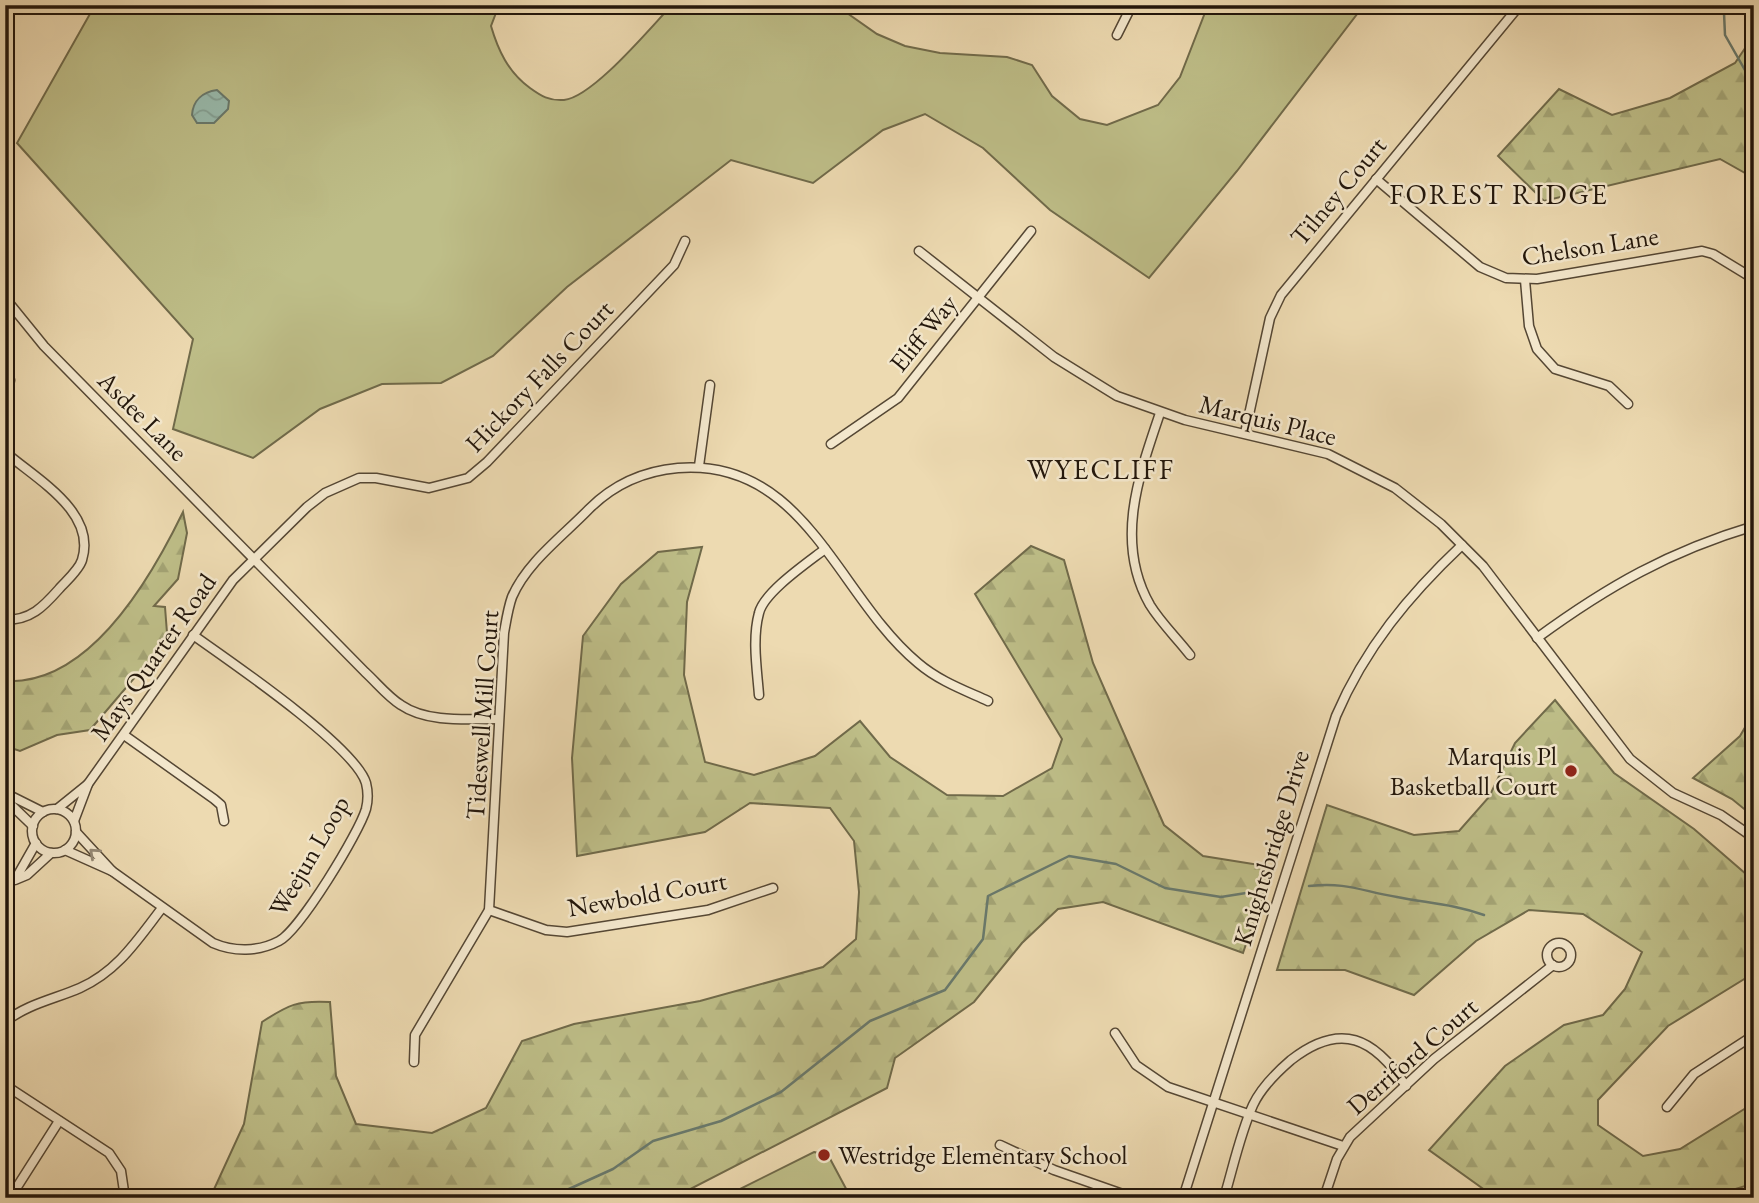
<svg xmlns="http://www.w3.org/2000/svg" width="1759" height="1203" viewBox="0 0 1759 1203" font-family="'EB Garamond',serif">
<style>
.grass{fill:#bebe88;stroke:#706a4a;stroke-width:2}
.forest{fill:url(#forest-firs);stroke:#706a4a;stroke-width:2}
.water{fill:url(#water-waves);stroke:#69796c;stroke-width:2}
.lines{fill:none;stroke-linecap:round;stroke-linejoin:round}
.stream{stroke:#69796c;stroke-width:2.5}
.street-casing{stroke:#554734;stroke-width:11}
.street{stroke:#f3e7cc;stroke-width:8}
.oneway{stroke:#958975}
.poi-dot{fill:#8f2418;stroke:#f3e7cc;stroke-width:2.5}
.labels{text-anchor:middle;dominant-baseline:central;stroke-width:5;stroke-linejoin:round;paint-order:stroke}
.street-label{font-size:26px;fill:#22160b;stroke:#f3e7cc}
.poi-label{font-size:26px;fill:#22160b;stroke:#f3e7cc;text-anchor:end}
.neighbourhood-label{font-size:28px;letter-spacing:2px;fill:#22160b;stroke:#f3e7cc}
</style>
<defs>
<pattern id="forest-firs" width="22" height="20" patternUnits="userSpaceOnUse" patternTransform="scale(1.75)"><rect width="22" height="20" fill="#bebe88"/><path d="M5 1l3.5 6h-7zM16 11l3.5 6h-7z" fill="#a3a374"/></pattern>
<pattern id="water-waves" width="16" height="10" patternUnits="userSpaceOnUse" patternTransform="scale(1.75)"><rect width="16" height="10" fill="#99bbad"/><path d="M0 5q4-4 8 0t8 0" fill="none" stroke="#84a094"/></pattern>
</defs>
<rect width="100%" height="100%" fill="#eddab1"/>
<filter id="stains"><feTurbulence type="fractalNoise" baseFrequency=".00286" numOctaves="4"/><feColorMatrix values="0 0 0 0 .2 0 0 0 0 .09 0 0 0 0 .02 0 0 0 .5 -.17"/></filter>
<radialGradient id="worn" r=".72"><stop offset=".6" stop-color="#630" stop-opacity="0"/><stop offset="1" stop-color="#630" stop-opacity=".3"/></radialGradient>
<!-- grass -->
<g class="grass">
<path d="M95,5h404l-8,21c7,24 17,46 39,62 11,8 19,13 34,12 29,-3 86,-72 108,-95h175v8l30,21 28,12 35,7 67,4 25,8 20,31 28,23 27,6 51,-20 22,-28 28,-72h156l-127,166 -88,107 -99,-68 -67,-62 -58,-34 -42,16 -70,53 -82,-23 -164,127 -74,69 -52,27 -59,1 -62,25 -67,49 -80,-29 20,-90 -176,-196z"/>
<polygon points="814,1152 828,1155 851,1198 722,1198"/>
</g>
<!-- forest -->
<g class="forest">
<polygon points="1754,35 1754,178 1720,159 1544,201 1498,156 1559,89 1612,115 1670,98 1735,63"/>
<path d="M183,512l4,21 -9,46 -24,27 11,1 2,26 -8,16 -69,81 -33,5 -37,16 -15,-5v-65c85,5 146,-103 178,-169z"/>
<path d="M1031,546l33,14 29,103 71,162 39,31 69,11 -29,86 -140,-51 -45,7 -36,34 -48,59 -79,56 -8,30 -214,110h-463l34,-74 18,-102c26,-17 36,-22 68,-20l6,74 20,48 76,9 54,-25 36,-67 52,-17 126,-23 123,-34 33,-28 3,-47 -5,-51 -24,-33 -80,-5 -45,29 -128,24 -5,-98 11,-122 38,-52 37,-32 44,-5 -15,55 -3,73 21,87 49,13 61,-19 45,-35 30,36 57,38 56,1 49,-28 10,-29 -87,-145z"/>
<polygon points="1555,700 1614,773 1694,829 1754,881 1754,973 1668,1026 1598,1100 1598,1125 1643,1156 1680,1149 1754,1103 1754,1191 1745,1186 1706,1198 1496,1198 1429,1150 1505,1066 1564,1025 1603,1015 1625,989 1642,952 1583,914 1529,910 1476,941 1414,995 1345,970 1277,970 1327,805 1414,835 1459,831 1489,797 1515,743"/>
<polygon points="1754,712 1754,817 1732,799 1693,778 1740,736"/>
</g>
<!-- water -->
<path class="water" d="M217,90l12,11 -1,8 -14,14h-17l-5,-8c1,-15 11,-23 25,-25z"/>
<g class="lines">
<!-- stream -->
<g class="stream">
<polyline points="1735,5 1724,13 1725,35 1754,86"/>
<path d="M1309,886c38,-4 52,5 88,11 30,6 57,7 87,18"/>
<polyline points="549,1198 613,1169 653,1141 721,1121 781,1092 870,1021 945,990 983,939 988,896 1069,856 1116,864 1165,888 1221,897 1246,893"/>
</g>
<defs>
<g id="street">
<polyline points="1117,35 1132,5"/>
<polyline points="1376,179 1480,267 1506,278 1537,279 1702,251 1713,254 1754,279"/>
<polyline points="919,251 1054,357 1117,396 1185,420 1328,454 1395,488 1441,524 1483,566 1630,759 1673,793 1721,815 1754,838"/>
<polyline points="1525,280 1529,326 1537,349 1555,369 1609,386 1628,404"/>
<path d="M5,298l39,48 321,326c12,11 23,25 36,33 26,18 67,14 97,14"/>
<polyline points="5,407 10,380"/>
<path d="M1160,413c-21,62 -46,129 -10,192 11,18 27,33 40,50"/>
<polyline points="1245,433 1270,318 1281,295 1520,5"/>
<polyline points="831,444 898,398 1031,231"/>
<path d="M5,452c31,27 92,60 77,108 -3,10 -16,21 -23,29 -16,18 -28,31 -54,31"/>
<polyline points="699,466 710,385"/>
<path d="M1537,638c71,-52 133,-87 217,-112"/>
<path d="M759,695c-2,-26 -7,-56 0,-82 5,-21 48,-50 66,-64"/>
<polyline points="124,735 214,799 221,805 224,821"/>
<polyline points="88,784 233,580 307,507 325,493 359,478 376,478 429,488 468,478 487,462 674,265 685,241"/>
<polyline points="5,793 43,812"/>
<polyline points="5,799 33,826"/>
<polyline points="57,809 88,784 74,821"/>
<circle cx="54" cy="831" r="22"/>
<polyline points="36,843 15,880 27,875 51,853"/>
<polyline points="65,850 112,871 76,832"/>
<path d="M112,871l101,72c21,9 45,9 66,-2 21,-11 80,-108 87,-132 2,-8 2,-18 0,-26 -11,-37 -138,-123 -173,-148"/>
<polyline points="489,910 546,930 567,932 708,910 773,888"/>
<circle cx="1559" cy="955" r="12"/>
<path d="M5,1022c22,-18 50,-23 75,-34 38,-17 58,-49 82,-80"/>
<polyline points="1115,1033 1136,1065 1168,1087 1343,1146"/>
<path d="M414,1062l1,-27 74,-125 15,-277c2,-11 4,-25 8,-36 15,-35 51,-61 77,-88 24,-24 55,-38 89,-41 128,-10 159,128 240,195 21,18 46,27 70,38"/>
<polyline points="5,1085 109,1153 121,1171 125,1198"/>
<polyline points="1667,1107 1694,1074 1754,1035"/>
<polyline points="1000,1145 1054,1170 1134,1198"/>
<polyline points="10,1198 59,1121"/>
<path d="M1183,1198l153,-482c29,-68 73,-121 126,-171"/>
<path d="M1224,1198c9,-30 16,-64 29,-93 8,-17 24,-33 38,-45 50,-39 83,-22 115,26"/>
<polyline points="1324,1198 1337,1159 1350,1137 1434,1059 1553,965"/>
</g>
</defs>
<!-- street casing -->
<use href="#street" class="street-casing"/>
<!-- street -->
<use href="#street" class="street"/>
</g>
<!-- one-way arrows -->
<defs><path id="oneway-chevron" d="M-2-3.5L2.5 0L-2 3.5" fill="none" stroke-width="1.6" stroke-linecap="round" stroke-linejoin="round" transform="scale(1.75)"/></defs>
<use class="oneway" href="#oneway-chevron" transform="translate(94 853) rotate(-138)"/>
<!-- markers -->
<g class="poi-dot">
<circle cx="1571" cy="771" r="7"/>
<circle cx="824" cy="1155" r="7"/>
</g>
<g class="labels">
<!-- street labels -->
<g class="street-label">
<text transform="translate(1338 191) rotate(-50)">Tilney Court</text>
<text transform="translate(1590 246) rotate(-9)">Chelson Lane</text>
<text transform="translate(923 333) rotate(-51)">Eliff Way</text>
<text transform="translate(539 376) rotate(-46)">Hickory Falls Court</text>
<text transform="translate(143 416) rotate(45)">Asdee Lane</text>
<text transform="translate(1268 420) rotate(14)">Marquis Place</text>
<text transform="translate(153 657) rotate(-55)">Mays Quarter Road</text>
<text transform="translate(482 715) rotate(-86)">Tideswell Mill Court</text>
<text transform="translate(1271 848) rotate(-73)">Knightsbridge Drive</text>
<text transform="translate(309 856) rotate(-60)">Weejun Loop</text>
<text transform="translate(647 894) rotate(-10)">Newbold Court</text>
<text transform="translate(1412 1056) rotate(-41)">Derriford Court</text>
</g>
<!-- poi labels -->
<g class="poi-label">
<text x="1557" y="756">Marquis Pl<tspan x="1557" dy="30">Basketball Court</tspan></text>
<text x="838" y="1155" text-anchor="start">Westridge Elementary School</text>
</g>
<!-- neighbourhood labels -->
<g class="neighbourhood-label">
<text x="1499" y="194">FOREST RIDGE</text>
<text x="1101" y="469">WYECLIFF</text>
</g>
</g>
<!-- margin -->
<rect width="1759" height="1203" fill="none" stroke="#eddab1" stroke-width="28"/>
<rect x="7" y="7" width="1745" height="1189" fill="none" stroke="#22160b" stroke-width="3.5"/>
<rect x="14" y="14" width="1731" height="1175" fill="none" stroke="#22160b" stroke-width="2"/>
<rect width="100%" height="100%" filter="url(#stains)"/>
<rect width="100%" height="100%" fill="url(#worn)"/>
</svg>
